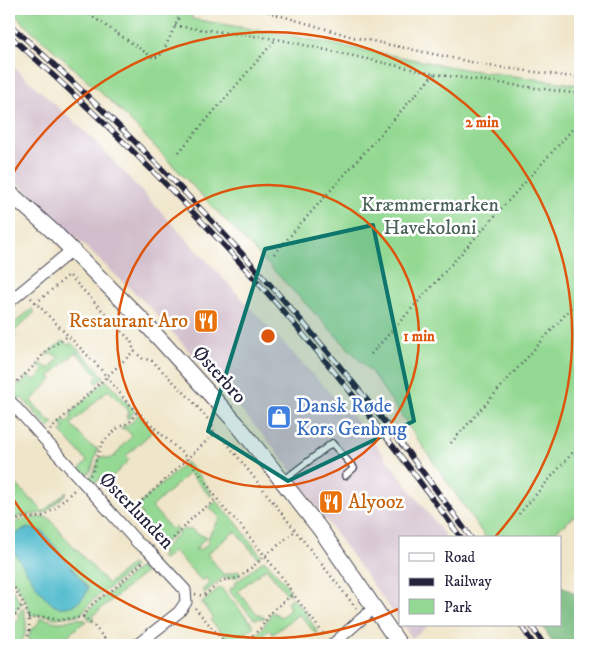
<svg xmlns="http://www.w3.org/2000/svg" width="589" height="654" viewBox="0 0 589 654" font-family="'IM FELL DW Pica',serif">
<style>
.industrial{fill:#d1bdcb}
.green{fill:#94d993;stroke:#5b7e67}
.forest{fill:#77b97d;stroke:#4c6e5c}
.water{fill:#51bbcd;stroke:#3a6e84}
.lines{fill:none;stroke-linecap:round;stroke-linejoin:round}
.service-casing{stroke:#413f50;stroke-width:8}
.minor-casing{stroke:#413f50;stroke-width:13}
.tertiary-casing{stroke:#413f50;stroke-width:17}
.path{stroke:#413f50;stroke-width:2.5;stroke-dasharray:1 4;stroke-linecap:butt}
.service{stroke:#fff;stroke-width:5.5}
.minor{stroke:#fff;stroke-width:11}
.tertiary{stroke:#fff;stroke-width:15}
.rail-casing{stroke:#22223b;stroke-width:5.5}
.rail{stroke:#fff;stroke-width:4;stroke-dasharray:11;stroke-linecap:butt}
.marked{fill:#0f766e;fill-opacity:0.2;stroke:#0f766e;stroke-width:4;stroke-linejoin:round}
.ring{fill:none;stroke:#de560e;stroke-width:2.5}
.labels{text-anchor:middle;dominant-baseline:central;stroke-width:5;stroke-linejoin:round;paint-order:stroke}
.park-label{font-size:20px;fill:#4a625a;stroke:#fff}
.food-label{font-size:20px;fill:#c56008;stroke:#fff;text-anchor:end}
.street-label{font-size:20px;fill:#22223b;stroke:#fff}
.shop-label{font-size:20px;fill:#366cbe;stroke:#fff;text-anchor:start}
.centre{fill:#de560e;stroke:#fff;stroke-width:2.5}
.ring-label{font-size:15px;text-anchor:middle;font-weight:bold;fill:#de560e;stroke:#fff;stroke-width:5;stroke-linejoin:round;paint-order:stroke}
</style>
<rect width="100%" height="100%" fill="#fff"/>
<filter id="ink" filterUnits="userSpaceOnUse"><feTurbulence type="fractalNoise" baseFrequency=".02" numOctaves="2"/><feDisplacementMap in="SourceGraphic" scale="10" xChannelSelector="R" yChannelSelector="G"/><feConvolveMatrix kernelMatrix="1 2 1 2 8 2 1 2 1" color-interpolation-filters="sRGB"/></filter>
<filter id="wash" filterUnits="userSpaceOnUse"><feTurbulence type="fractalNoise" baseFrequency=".0096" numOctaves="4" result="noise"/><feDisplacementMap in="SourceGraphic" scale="20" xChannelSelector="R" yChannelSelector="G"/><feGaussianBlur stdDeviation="1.12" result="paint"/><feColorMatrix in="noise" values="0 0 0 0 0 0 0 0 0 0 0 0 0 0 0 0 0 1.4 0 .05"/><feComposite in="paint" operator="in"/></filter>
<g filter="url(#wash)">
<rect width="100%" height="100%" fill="#efe5c8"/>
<!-- industrial -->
<g class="industrial">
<polygon points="9,63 91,137 363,428 447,538 400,538 400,622 274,448 152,309 9,175"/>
<polygon points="403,625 429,625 412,638"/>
</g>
<!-- green -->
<g class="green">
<polygon points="9,9 190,9 192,19 281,34 463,69 580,85 580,512 547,538 486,538 372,373 117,107 9,10"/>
<polygon points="32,309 35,312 13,332 16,337 9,343 9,332 12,328 12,325"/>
<polygon points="63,341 68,345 71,343 96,367 104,377 97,383 94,380 98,376 95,372 76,352 49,377 52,379 31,401 49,421 54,423 49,428 22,398 20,400 14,395 12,397 10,394 13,392 10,390 18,383 20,385 26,380 25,377 27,375 35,380 44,371 43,369 37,366 40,363 47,368 51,368 59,357 52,354 45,355"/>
<polygon points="106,380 135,411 128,419 126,417 129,413 127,409 108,390 71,424 89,445 98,449 91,471 87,474 85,472 82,474 79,470 87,461 61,432 64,428 60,423 63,420 67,423 72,417 70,414"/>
<polygon points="138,414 153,431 126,456 129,460 108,481 126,501 132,505 129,508 102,477 93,484 89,481 91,479 90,477 95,470 99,458 103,457 109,459 115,456 123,445 132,436 127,430 121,428 131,423"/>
<polygon points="186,462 200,476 212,495 210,496 189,473 152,507 172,530 175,527 178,531 159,548 157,546 154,549 150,545 157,538 139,518 142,514 138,509 134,513 132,511"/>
<polygon points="9,476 31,500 32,499 43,512 66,492 67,493 45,513 20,516 9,522"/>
<polygon points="217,501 224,510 236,522 261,556 258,558 235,531 207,554 224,575 239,571 241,574 237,577 222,578 205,593 202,590 210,583 206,578 202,581 174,551 164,559 160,557 163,554 161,551 184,528 188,531 191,529 196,533 206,537 195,550 202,549 208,543 208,538 211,532 220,518 211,509 211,505"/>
<path d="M46,517l4,2 11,13v1l47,51 24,-20 2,3 -23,20 -16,11 -15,17 -25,3 -10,-3h-14l-5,-14 -8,-14 -9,-12v-48c11,-10 23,-9 37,-10z"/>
<polygon points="264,560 285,583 291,593 288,595 266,568 238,591 255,612 265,618 254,619 230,592 231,588 235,586 236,581 241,579"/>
<polygon points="138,568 141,569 145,573 92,616 94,619 93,621 88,618 86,613 98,601 113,591"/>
<polygon points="9,584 16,595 21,604 15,612 9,608"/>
<polygon points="220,587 254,626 233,645 210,620 213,617 202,603"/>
<polygon points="292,597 305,612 318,633 316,634 299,614 273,634 269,630 251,645 244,645 262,629 272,612 281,617 290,610 287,602"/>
<path d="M23,608c4,15 5,23 -3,37h-11v-19l3,2 8,-11 -2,-3z"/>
<path d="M40,618c7,0 11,4 17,4 12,1 18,-7 30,-1l-2,2 -1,-1 -28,23h-29l4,-16c5,-1 8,-6 9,-11z"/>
</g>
<!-- forest -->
<polygon class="forest" points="560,585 580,597 580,645 554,645 542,625 560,625"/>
<!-- water -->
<path class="water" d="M29,528l14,4 45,56c-1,6 -8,14 -14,17 -5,2 -14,3 -19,1 -13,-7 -35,-46 -44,-59v-9l11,-8z"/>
</g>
<g filter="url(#ink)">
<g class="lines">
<defs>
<polyline id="service" points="284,480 332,443 354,468 345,476"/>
<g id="minor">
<polyline points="572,9 580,9"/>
<polyline points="9,302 72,250"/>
<polyline points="9,400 138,543 148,550 185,590 186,602 179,612 137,645"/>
<polyline points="332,645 375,607"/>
</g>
<polyline id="tertiary" points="9,192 57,235 145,323 238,425 320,529 400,645"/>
</defs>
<!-- service casing -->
<use href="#service" class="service-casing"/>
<!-- minor casing -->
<use href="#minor" class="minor-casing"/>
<!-- tertiary casing -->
<use href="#tertiary" class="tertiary-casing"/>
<!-- path -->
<g class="path">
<polyline points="81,9 154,58 162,54 183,9"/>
<polyline points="258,9 353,37 490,66 580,78"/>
<polyline points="175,26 277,39 434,74 580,94"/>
<polyline points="179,152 276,39"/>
<polyline points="274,254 434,74"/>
<polyline points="31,298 98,366 126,401 187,458 200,474 225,510 237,521 285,581 293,594 325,636"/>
<polyline points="36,303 69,275 131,341 134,351 143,359 151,360 189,397 212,424 214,434 128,514"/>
<polyline points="371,354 580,121"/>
<polyline points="10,388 31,369 47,350 68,336"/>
<polyline points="50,430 134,351"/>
<polyline points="214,434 223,438 356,608"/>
<polyline points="451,443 580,298"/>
<polyline points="90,475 92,473 102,443 119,427 130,422 137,412"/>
<polyline points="519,514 580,444"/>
<path d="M9,525c14,-11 20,-5 35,-9 6,-2 25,-21 31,-27"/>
<polyline points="162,548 179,533 192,518 217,498"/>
<path d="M9,580c9,13 22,32 20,49 0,6 -3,11 -5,16"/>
<polyline points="195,594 203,596 224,580 239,578 295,531"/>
<polyline points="195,608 227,645"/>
<path d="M83,617c7,-15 20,-20 32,-29 10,-9 19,-18 29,-27"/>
<polyline points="28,618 44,617 58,620 83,617 94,626 110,645"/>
<polyline points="9,623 24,603"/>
<polyline points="241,645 260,629 272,611 293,594"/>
</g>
<!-- service -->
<use href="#service" class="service"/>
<!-- minor -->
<use href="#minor" class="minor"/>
<!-- tertiary -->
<use href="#tertiary" class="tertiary"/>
<defs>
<g id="rail">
<path d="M9,24c173,153 328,325 462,514"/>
<path d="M9,35c102,91 198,187 287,291 58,68 113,139 165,212"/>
<polyline points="521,625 534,645"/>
<polyline points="531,625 544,645"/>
</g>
</defs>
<!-- rail casing -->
<use href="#rail" class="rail-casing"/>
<!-- rail -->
<use href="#rail" class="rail"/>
</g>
</g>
<!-- marked area -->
<path class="marked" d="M373,225l41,196 -126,60 -80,-50 57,-182z"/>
<!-- distance rings -->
<g class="ring">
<circle cx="268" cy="336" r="151"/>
<path d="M398 609A303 303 0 0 1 10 494M10 178A303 303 0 1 1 495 537"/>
</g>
<!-- icons -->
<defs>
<symbol id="restaurant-square" viewBox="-11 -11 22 22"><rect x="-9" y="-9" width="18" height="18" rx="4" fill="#e8710a" stroke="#fff"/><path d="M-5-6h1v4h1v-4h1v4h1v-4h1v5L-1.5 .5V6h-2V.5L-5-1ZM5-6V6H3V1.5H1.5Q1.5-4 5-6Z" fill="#fff"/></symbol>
<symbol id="shop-square" viewBox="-11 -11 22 22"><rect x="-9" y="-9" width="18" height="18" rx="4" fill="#3f7fe0" stroke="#fff"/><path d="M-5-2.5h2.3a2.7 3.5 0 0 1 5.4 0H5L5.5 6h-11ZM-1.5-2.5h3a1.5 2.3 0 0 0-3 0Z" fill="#fff"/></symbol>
</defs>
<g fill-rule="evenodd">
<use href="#restaurant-square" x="192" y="307" width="28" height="28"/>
<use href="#shop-square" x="265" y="403" width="28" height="28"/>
<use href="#restaurant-square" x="317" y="488" width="28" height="28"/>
</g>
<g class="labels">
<!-- park labels -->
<g class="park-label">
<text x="430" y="205">Kræmmermarken<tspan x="430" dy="23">Havekoloni</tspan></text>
</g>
<!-- food labels -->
<g class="food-label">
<text x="188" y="321">Restaurant Aro</text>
<text x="348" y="502" text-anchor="start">Alyooz</text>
</g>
<!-- street labels -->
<g class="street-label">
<text transform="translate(219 375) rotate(48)">Østerbro</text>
<text transform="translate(136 511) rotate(46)">Østerlunden</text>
</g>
<!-- shop labels -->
<g class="shop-label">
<text x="296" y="406">Dansk Røde<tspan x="296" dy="23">Kors Genbrug</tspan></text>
</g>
</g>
<circle cx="268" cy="336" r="8" class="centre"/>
<g class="ring-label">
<text x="482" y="127">2 min</text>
<text x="419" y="341">1 min</text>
</g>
<!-- margin -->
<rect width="589" height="654" fill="none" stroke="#fff" stroke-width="30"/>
<!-- legend -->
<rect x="399" y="536" width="162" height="90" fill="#ffffff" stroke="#a7a7b1"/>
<rect x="409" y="553" width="25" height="8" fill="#ffffff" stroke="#a7a7b1"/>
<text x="444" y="562" font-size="15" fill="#22223b">Road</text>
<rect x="409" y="578" width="25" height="8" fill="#22223b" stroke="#a7a7b1"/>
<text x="444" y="586" font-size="15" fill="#22223b">Railway</text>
<rect x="409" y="599" width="25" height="15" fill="#94d993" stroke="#a7a7b1"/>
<text x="444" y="612" font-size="15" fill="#22223b">Park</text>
</svg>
